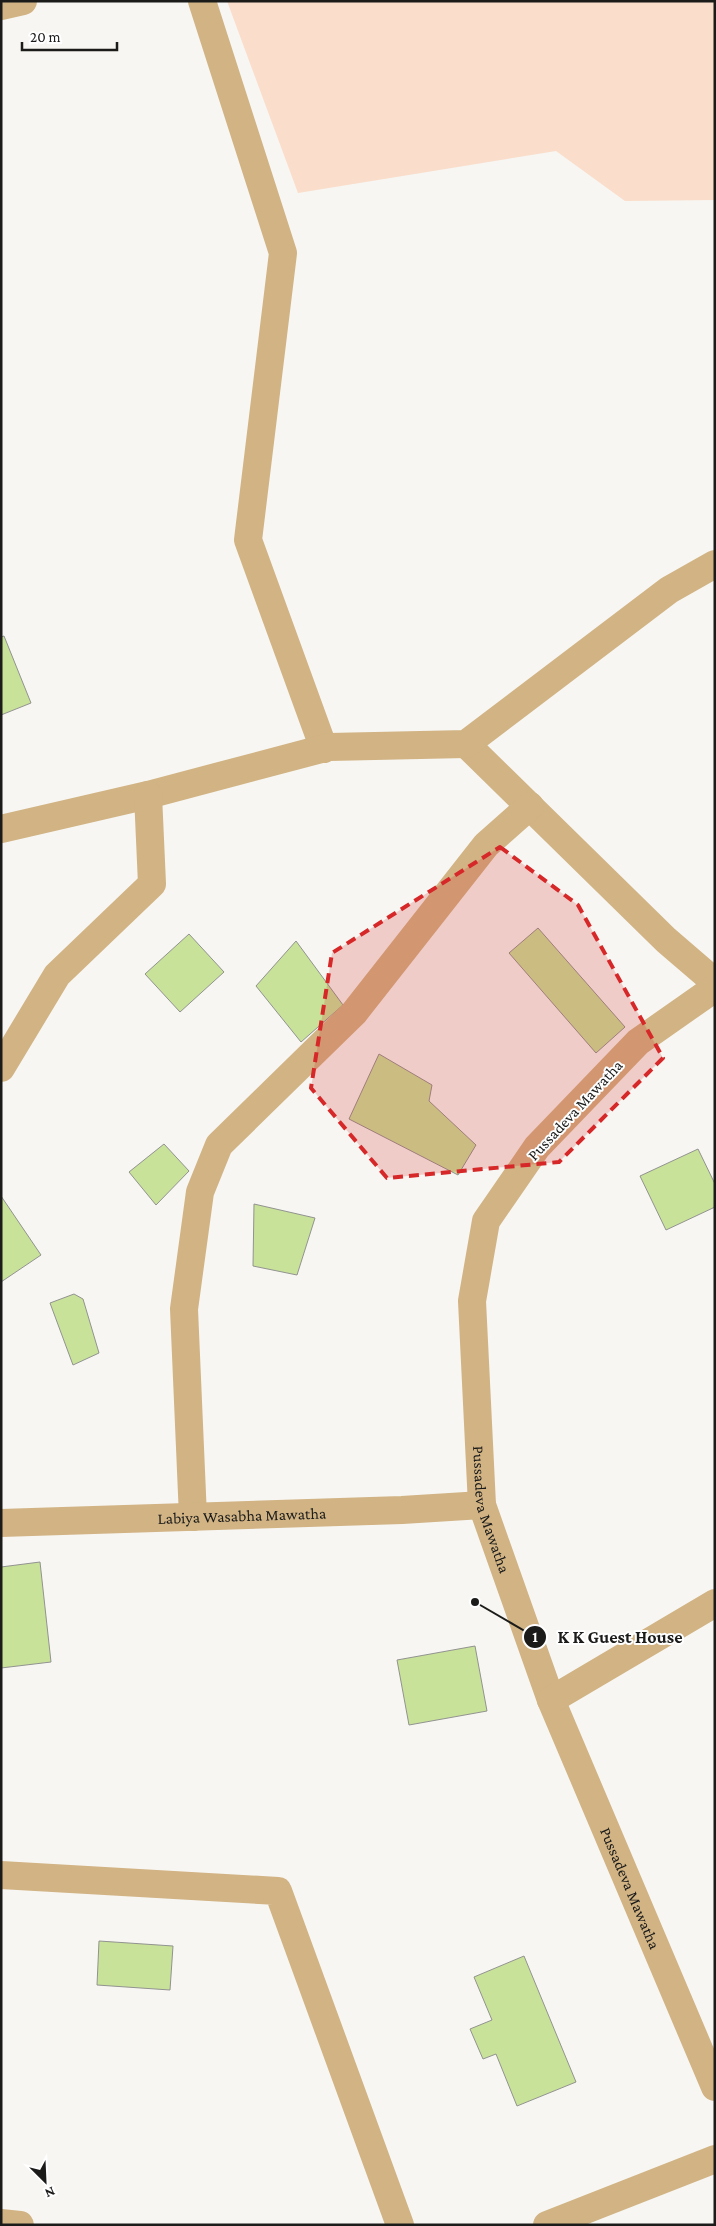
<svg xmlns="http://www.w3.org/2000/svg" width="716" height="2226" viewBox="0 0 716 2226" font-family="'Crimson Pro',serif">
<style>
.green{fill:#faddca}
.building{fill:#c8e299;stroke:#929390}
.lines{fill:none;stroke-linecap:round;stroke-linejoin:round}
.minor{stroke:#d1b384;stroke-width:28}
.marked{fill:#d62828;fill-opacity:0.2;stroke:#d62828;stroke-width:4;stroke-dasharray:10 6;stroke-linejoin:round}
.labels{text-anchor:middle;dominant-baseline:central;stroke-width:4;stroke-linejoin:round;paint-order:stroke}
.street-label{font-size:16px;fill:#1b1b1a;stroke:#fff}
.leader{fill:none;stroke:#1b1b1a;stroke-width:2}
.callout-dot{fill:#1b1b1a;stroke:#fff;stroke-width:2}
.mark-label{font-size:15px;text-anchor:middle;font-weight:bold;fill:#fff}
.callout-label{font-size:18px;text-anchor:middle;font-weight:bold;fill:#1b1b1a;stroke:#fff;stroke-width:4;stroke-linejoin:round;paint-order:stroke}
</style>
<rect width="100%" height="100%" fill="#f7f6f2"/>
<!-- green -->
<polygon class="green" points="227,1 715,1 715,200 625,201 556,151 298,193"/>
<!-- building -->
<g class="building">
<polygon points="4,636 31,703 1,715 1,637"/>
<polygon points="538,928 625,1027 596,1053 509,953"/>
<polygon points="189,934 224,972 180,1012 145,974"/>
<polygon points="296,941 343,1005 301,1042 256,986"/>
<polygon points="379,1054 432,1085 429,1101 476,1145 458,1175 349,1119"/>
<polygon points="164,1144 189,1171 156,1205 129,1172"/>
<polygon points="698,1149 715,1184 715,1207 666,1230 640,1176"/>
<polygon points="1,1196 41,1255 1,1282"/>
<polygon points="254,1204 315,1218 297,1275 253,1266"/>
<polygon points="74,1294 83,1299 99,1353 73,1365 50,1303"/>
<polygon points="40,1562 51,1662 1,1668 1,1567"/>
<polygon points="475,1646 487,1711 409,1725 397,1660"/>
<polygon points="99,1941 173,1946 170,1990 97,1985"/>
<polygon points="524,1956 576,2082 517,2106 496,2054 483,2059 470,2029 492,2020 474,1977"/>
</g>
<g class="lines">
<!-- minor -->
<g class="minor">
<polyline points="202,1 283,253 248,540 324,749"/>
<polyline points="1,6 23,1"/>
<polyline points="466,744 666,940 715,982"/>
<polyline points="1,829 148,795 329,747 466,744 669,590 715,564"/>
<path id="s1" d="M715,988l-77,54 -101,105 -51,74 -14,80 10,204 69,195 164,387"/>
<polyline points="1,1068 57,975 152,884 148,795"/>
<polyline points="193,1517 184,1309 200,1192 219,1145 354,1013 486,845 530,806"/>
<path id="s2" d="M1,1523l401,-13 80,-5"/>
<polyline points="551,1700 715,1603"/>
<polyline points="1,1875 278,1891 400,2225"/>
<polyline points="1,2223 20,2225"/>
<polyline points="547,2225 715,2159"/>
</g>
</g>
<!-- marked area -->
<path class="marked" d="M500,847l78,58 85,153 -104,104 -172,16 -76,-90 21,-135z"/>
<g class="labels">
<!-- street labels -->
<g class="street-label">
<text transform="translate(575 1110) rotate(-47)">Pussadeva Mawatha</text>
<text stroke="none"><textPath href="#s1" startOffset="621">Pussadeva Mawatha</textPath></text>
<text stroke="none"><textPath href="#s2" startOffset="241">Labiya Wasabha Mawatha</textPath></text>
<text stroke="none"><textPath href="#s1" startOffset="1026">Pussadeva Mawatha</textPath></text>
</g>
</g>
<!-- callouts -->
<path class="leader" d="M475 1602L535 1637"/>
<g class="callout-dot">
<circle cx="475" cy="1602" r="5"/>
<circle cx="535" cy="1637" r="12"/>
</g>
<g class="mark-label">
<text x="535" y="1642">1</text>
</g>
<g class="callout-label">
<text x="620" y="1643">K K Guest House</text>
</g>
<!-- border -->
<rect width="716" height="2226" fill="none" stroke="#1b1b1a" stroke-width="5"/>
<!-- north arrow -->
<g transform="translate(45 2181) rotate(156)" stroke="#ffffff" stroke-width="4" paint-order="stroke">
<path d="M0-4L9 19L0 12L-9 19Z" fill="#1b1b1a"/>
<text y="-8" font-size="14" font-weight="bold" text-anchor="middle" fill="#1b1b1a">N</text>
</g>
<!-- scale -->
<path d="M22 42v8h95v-8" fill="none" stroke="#1b1b1a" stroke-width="2.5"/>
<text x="30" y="42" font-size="15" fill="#1b1b1a" stroke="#ffffff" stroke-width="4" paint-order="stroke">20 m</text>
</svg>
